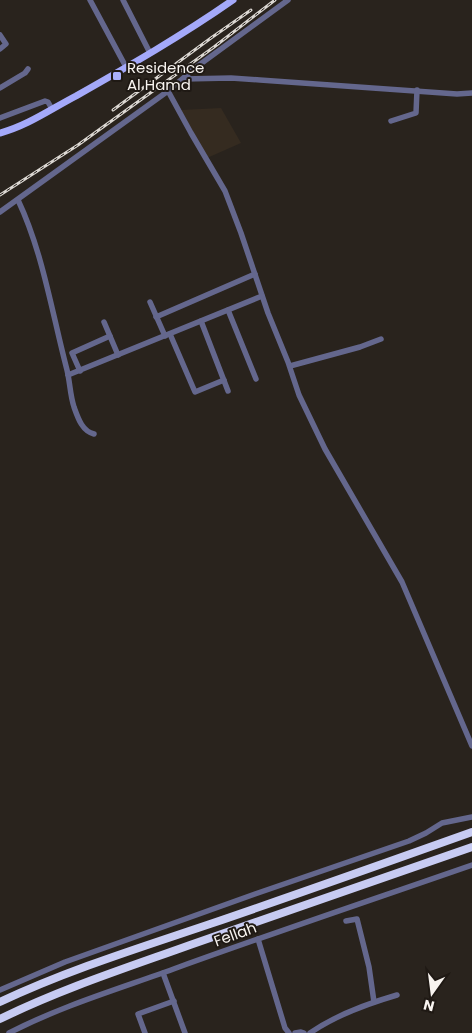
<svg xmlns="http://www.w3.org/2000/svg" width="472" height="1033" viewBox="0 0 472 1033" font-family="Poppins,sans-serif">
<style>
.built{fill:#352b20}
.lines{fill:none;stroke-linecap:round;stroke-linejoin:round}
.minor{stroke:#64678d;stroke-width:5.5}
.major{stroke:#a4a9fa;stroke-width:7}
.highway{stroke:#c7cbf2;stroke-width:8}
.rail-casing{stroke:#dcd8d3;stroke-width:3}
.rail{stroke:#1f1914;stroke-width:1;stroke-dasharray:4;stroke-linecap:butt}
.poi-dot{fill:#aab0fb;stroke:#1f1914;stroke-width:2}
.labels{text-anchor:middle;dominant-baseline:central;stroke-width:4;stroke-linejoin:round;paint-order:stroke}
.poi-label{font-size:15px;fill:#f8f4f0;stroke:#1f1914;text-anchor:start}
.street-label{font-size:15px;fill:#f8f4f0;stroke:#1f1914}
</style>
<rect width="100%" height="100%" fill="#29231d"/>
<!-- built -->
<polygon class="built" points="221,108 241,143 207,158 181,110"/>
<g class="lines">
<!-- minor -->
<g class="minor">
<polyline points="90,0 126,67"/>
<polyline points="123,0 150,53"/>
<polyline points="0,35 6,44 0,49"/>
<polyline points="184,79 231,78 260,80 457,94 472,93"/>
<polyline points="0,88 25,73 28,69"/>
<polyline points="168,91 191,133 225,191 241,233 268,313 288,362 299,395 325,449 402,582 472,746"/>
<polyline points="0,118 45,101 48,102 52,109"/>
<polyline points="391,121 416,113 417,90"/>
<path d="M18,200c25,53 34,113 49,170 3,12 3,25 7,37 4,11 8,24 20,27"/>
<polyline points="0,212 168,91 195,68 288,0"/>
<polyline points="150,302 165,336"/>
<polyline points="228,310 256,379"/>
<polyline points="156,317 255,274"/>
<polyline points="201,321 228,391"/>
<polyline points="104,322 118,355"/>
<polyline points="170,334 195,392 224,380"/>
<polyline points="290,366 360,347 381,339"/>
<polyline points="80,371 72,353 110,336"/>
<polyline points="68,375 262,296"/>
<polyline points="346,921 357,919 369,967 374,1002"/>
<polyline points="258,939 285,1028 289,1033"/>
<polyline points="163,973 185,1033"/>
<polyline points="0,990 65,962 255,894 409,841 426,833 442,823 472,817"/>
<path d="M9,1033c54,-28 113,-45 170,-66 97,-35 195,-68 293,-102"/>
<polyline points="145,1033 138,1014 174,1001"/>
<polyline points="295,1033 301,1032 304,1033"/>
<path d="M310,1033c26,-18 56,-29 87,-38"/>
</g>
<!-- major -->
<path class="major" d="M0,133c27,-7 51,-24 76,-37 53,-30 107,-61 157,-96"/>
<!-- highway -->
<g class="highway">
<path d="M0,1002c68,-32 139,-54 210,-78 88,-30 175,-61 262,-92"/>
<path d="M0,1019c61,-30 126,-51 190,-74 94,-33 188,-66 282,-98"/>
</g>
<defs>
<g id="rail">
<polyline points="113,110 211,38 251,10"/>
<polyline points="0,195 78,145 214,47 275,0"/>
</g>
</defs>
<!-- rail casing -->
<use href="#rail" class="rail-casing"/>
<!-- rail -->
<use href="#rail" class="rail"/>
</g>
<!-- markers -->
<rect class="poi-dot" x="112" y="71" width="10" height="10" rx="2.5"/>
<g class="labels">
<!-- poi labels -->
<g class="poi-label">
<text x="127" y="67">Residence<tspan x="127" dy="17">Al Hamd</tspan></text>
</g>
<!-- street labels -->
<g class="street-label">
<text transform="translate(235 934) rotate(-20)">Fellah</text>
</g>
</g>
<!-- north arrow -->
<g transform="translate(432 993) rotate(194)" stroke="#1f1914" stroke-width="4" paint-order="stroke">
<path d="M0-4L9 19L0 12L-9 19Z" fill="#f8f4f0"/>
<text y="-8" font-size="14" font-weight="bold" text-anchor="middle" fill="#f8f4f0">N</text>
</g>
</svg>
